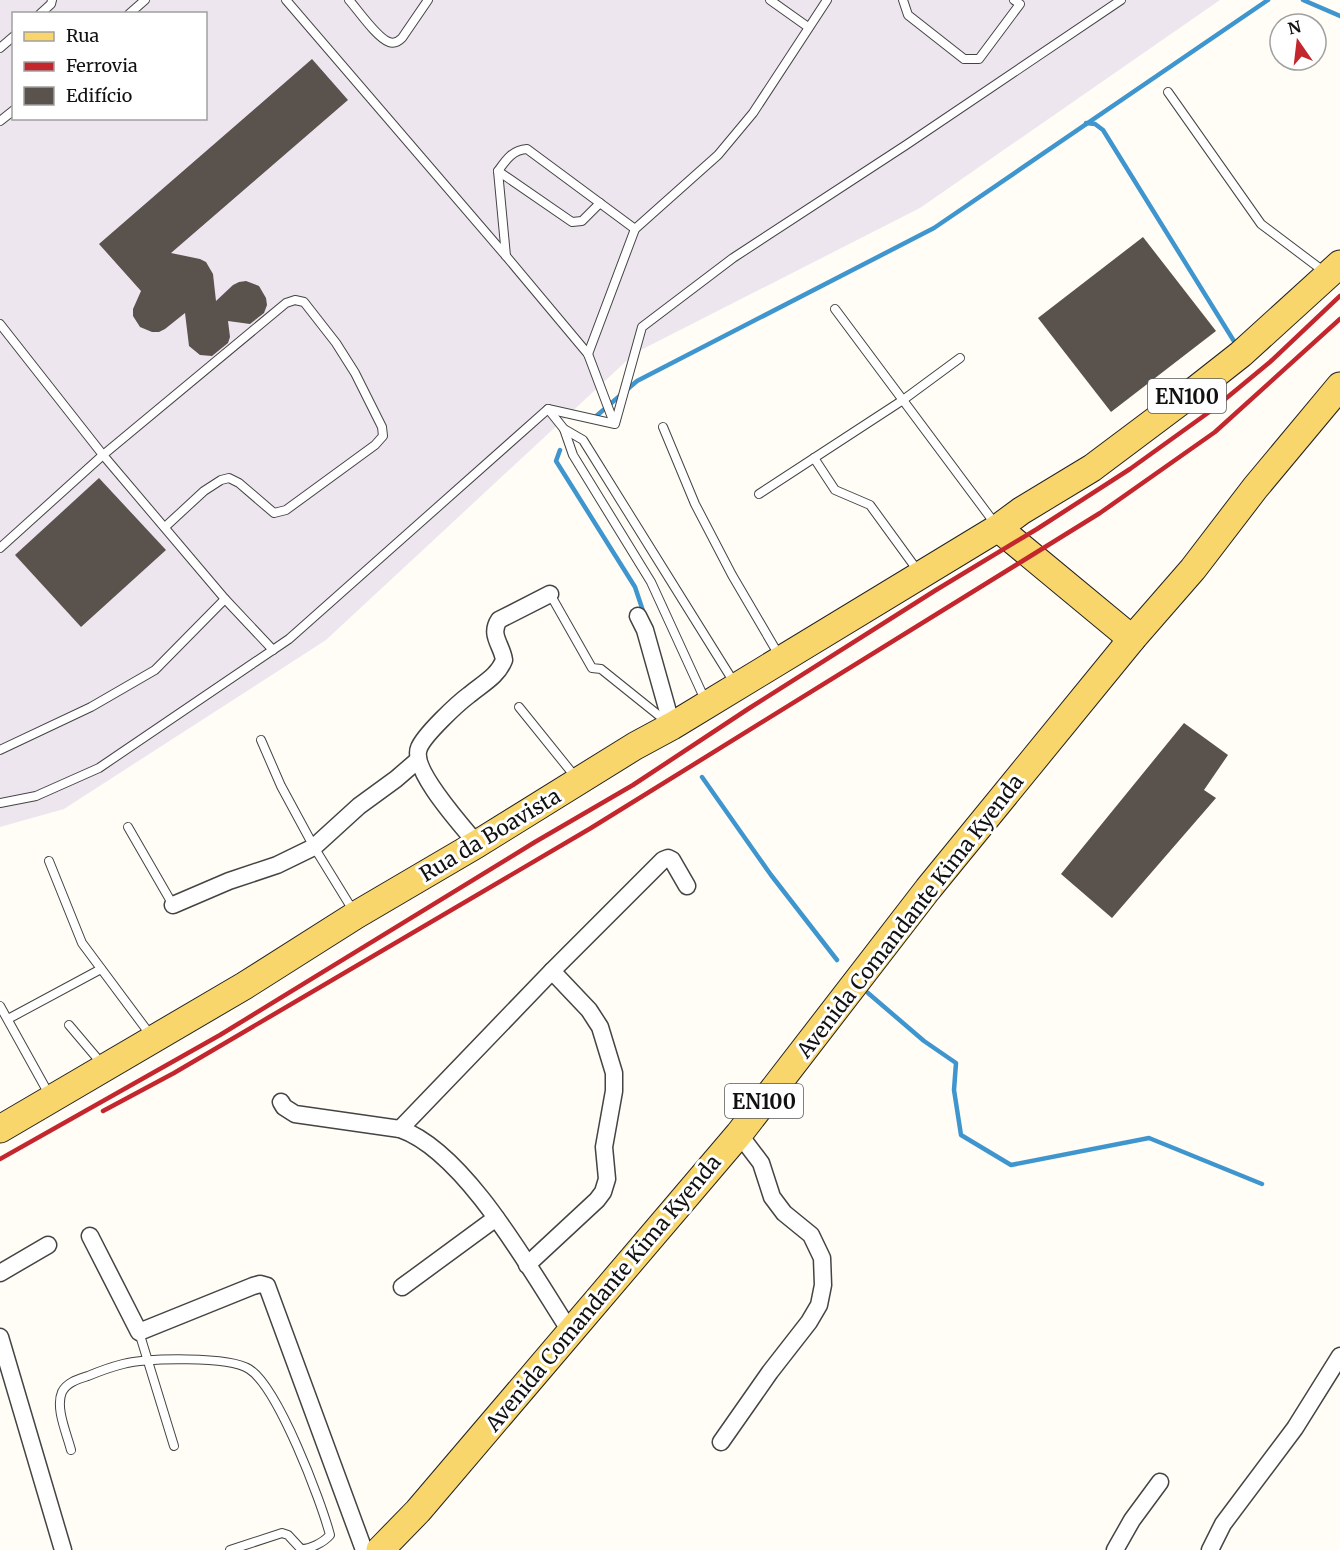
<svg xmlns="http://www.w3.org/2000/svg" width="1340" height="1550" viewBox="0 0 1340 1550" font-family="Merriweather,serif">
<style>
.industrial{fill:#eee6ef;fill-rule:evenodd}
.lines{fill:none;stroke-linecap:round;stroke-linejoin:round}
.stream{stroke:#3f96cf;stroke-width:4.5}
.building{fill:#5a524d}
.service-casing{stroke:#444;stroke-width:10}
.minor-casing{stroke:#444;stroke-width:19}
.primary-casing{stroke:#222;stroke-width:29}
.service{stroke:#fff;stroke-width:8}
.minor{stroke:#fff;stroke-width:16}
.primary{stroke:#f9d66b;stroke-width:27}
.rail{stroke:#c4262e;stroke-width:4.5}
.labels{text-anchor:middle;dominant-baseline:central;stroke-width:6;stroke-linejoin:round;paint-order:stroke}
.shield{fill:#fff;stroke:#585858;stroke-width:1.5}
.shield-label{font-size:20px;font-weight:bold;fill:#111}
.street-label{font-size:21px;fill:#111;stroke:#fff}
</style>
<rect width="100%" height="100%" fill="#fffdf5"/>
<!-- industrial -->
<path class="industrial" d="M0,0h1220l-300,208 -285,145 -309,287 -262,169 -64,18zM14,14h192v104h-192z"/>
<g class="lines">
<!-- stream -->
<g class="stream">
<polyline points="1303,0 1340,16"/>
<polyline points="1086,123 1095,124 1103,130 1237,346"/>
<polyline points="594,418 637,381 934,228 1268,0"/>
<polyline points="560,450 556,461 635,587 644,614"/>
<polyline points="702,777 771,875 837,960"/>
<polyline points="868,993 924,1041 956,1063 954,1090 961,1135 1011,1165 1149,1138 1262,1184"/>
</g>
</g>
<!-- building -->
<g class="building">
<polygon points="312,59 348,100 171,253 200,259 206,262 213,274 216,301 233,285 239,282 246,281 259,286 266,298 267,305 264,313 250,324 228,321 230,337 228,343 212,356 200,355 189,346 185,313 165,329 159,332 152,332 140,327 133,316 133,309 141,291 99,244"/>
<polygon points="1143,237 1216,331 1111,412 1038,318"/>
<polygon points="99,478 166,550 81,627 15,555"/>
<polygon points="1184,723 1228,755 1204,790 1216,798 1112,918 1061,874"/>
</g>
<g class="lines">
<defs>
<g id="service">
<polyline points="286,0 506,256 588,354 614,423"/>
<path d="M349,0c9,10 28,38 40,42 5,2 10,-1 13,-4l26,-38"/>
<polyline points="770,0 808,27"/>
<polyline points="903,0 908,15 964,59 979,59 1020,4 1014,0"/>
<polyline points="40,14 51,4 52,0"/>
<polyline points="129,14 145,0"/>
<polyline points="0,48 14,36"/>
<polyline points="1168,92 1261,224 1326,273"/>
<polyline points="0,121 14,110"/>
<polyline points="498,171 572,222 582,221 600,203"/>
<path d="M506,256l-8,-85c8,-11 14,-21 29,-22l108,80"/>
<polyline points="835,309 996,525"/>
<polyline points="0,324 103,455 225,599 273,650"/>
<polyline points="588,354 635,229 718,155 753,113 827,0"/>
<polyline points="548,409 564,429 583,440 735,684"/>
<polyline points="663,427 695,504 732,575 780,657"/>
<polyline points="564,429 573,455 651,582 706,702"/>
<polyline points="814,458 835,490 870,505 918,571"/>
<polyline points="759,494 903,400 960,358"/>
<polyline points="0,548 103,455 286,303 295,300 304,302 336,343 355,373 382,427 383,436 375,445 286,510 274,513 239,483 229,478 221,480 204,491 165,527"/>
<polyline points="550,594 592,668 601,669 667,722"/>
<polyline points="519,707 577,779"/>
<polyline points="261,740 281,786 314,847 354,912"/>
<polyline points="0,750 91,707 155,670 225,599"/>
<polyline points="0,803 36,796 99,768 289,639 548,409 615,424 642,327 733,258 906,145 1121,0"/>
<polyline points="128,827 173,905"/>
<polyline points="49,861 82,943 152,1037"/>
<polyline points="0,1006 50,1096"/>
<polyline points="8,1019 101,969"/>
<polyline points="69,1025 102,1064"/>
<polyline points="139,1332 174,1446"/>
<path d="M71,1450c-4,-16 -16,-42 -9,-58 5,-10 17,-13 26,-16 12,-5 23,-9 35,-12 24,-6 106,-8 126,5 29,18 72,132 81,166 -7,8 -20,14 -29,14l-13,-14 -6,-2 -52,17"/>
</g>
<g id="minor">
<polyline points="638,616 645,630 672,726"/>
<path d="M477,844c-14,-17 -67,-75 -58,-96 5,-13 38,-44 50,-53 13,-11 29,-19 35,-35 -2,-15 -15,-25 -5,-40l51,-26"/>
<polyline points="173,905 229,881 277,865 314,847 359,806 396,779 418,760"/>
<path d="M281,1102l3,5 11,7 105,15c66,23 132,144 170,202"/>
<polyline points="400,1129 552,971 663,860 668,858 672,860 687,886"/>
<polyline points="90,1236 139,1332 253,1286 260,1284 267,1286 364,1550"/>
<polyline points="527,1265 597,1200 603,1192 607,1179 604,1147 614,1091 614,1073 600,1027 589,1010 552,971"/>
<polyline points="0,1273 48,1245"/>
<polyline points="402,1287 496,1218"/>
<polyline points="0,1337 63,1550"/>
<polyline points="721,1442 770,1372 809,1322 819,1305 823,1285 822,1258 811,1235 784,1213 772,1197 761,1163 739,1134"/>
<polyline points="1115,1550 1132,1520 1160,1482"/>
<polyline points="1210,1550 1223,1524 1295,1428 1340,1356"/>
</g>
<g id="primary">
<polyline points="998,528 1132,639"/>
<polyline points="0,1129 244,986 356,915 477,844 635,746 672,726 998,528 1021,511 1092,468 1180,402 1241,354 1340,264"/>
<polyline points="380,1550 418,1511 739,1134 928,889 1132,639 1193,569 1255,488 1340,386"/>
</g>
</defs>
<!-- service casing -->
<use href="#service" class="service-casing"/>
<!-- minor casing -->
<use href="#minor" class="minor-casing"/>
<!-- primary casing -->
<use href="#primary" class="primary-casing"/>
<!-- service -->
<use href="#service" class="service"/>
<!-- minor -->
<use href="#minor" class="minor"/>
<!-- primary -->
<use href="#primary" class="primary"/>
<!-- rail -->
<g class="rail">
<polyline points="103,1111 174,1073 591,828 1100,513 1215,432 1340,319"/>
<polyline points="0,1159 220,1035 535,842 633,785 748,709 936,590 1037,529 1130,469 1212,410 1270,362 1340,296"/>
</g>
</g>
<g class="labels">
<!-- shield labels -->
<g class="shield">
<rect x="1148" y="379" width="78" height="34" rx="4.5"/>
<rect x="725" y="1084" width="78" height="34" rx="4.5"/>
</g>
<g class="shield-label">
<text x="1187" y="396">EN100</text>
<text x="764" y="1101">EN100</text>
</g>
<!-- street labels -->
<g class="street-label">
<text transform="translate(490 835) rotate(-31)">Rua da Boavista</text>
<text transform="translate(910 916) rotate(-52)">Avenida Comandante Kima Kyenda</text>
<text transform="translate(603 1293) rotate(-50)">Avenida Comandante Kima Kyenda</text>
</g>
</g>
<!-- legend -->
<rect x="12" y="12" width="195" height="108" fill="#ffffff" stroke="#a0a0a0" stroke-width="1.5"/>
<rect x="24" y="32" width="30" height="9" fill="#f9d66b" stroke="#a0a0a0" stroke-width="1.5"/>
<text x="66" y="42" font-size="18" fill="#111111">Rua</text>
<rect x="24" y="62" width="30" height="9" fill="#c4262e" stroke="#a0a0a0" stroke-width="1.5"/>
<text x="66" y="72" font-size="18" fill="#111111">Ferrovia</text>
<rect x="24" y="87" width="30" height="18" fill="#5a524d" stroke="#a0a0a0" stroke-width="1.5"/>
<text x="66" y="102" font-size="18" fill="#111111">Edifício</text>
<!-- north arrow -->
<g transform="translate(1298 42) rotate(346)"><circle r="28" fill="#ffffff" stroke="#a0a0a0" stroke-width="1.5"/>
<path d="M0-4.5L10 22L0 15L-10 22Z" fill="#c4262e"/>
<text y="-9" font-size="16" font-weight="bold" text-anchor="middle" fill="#111111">N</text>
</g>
</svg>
